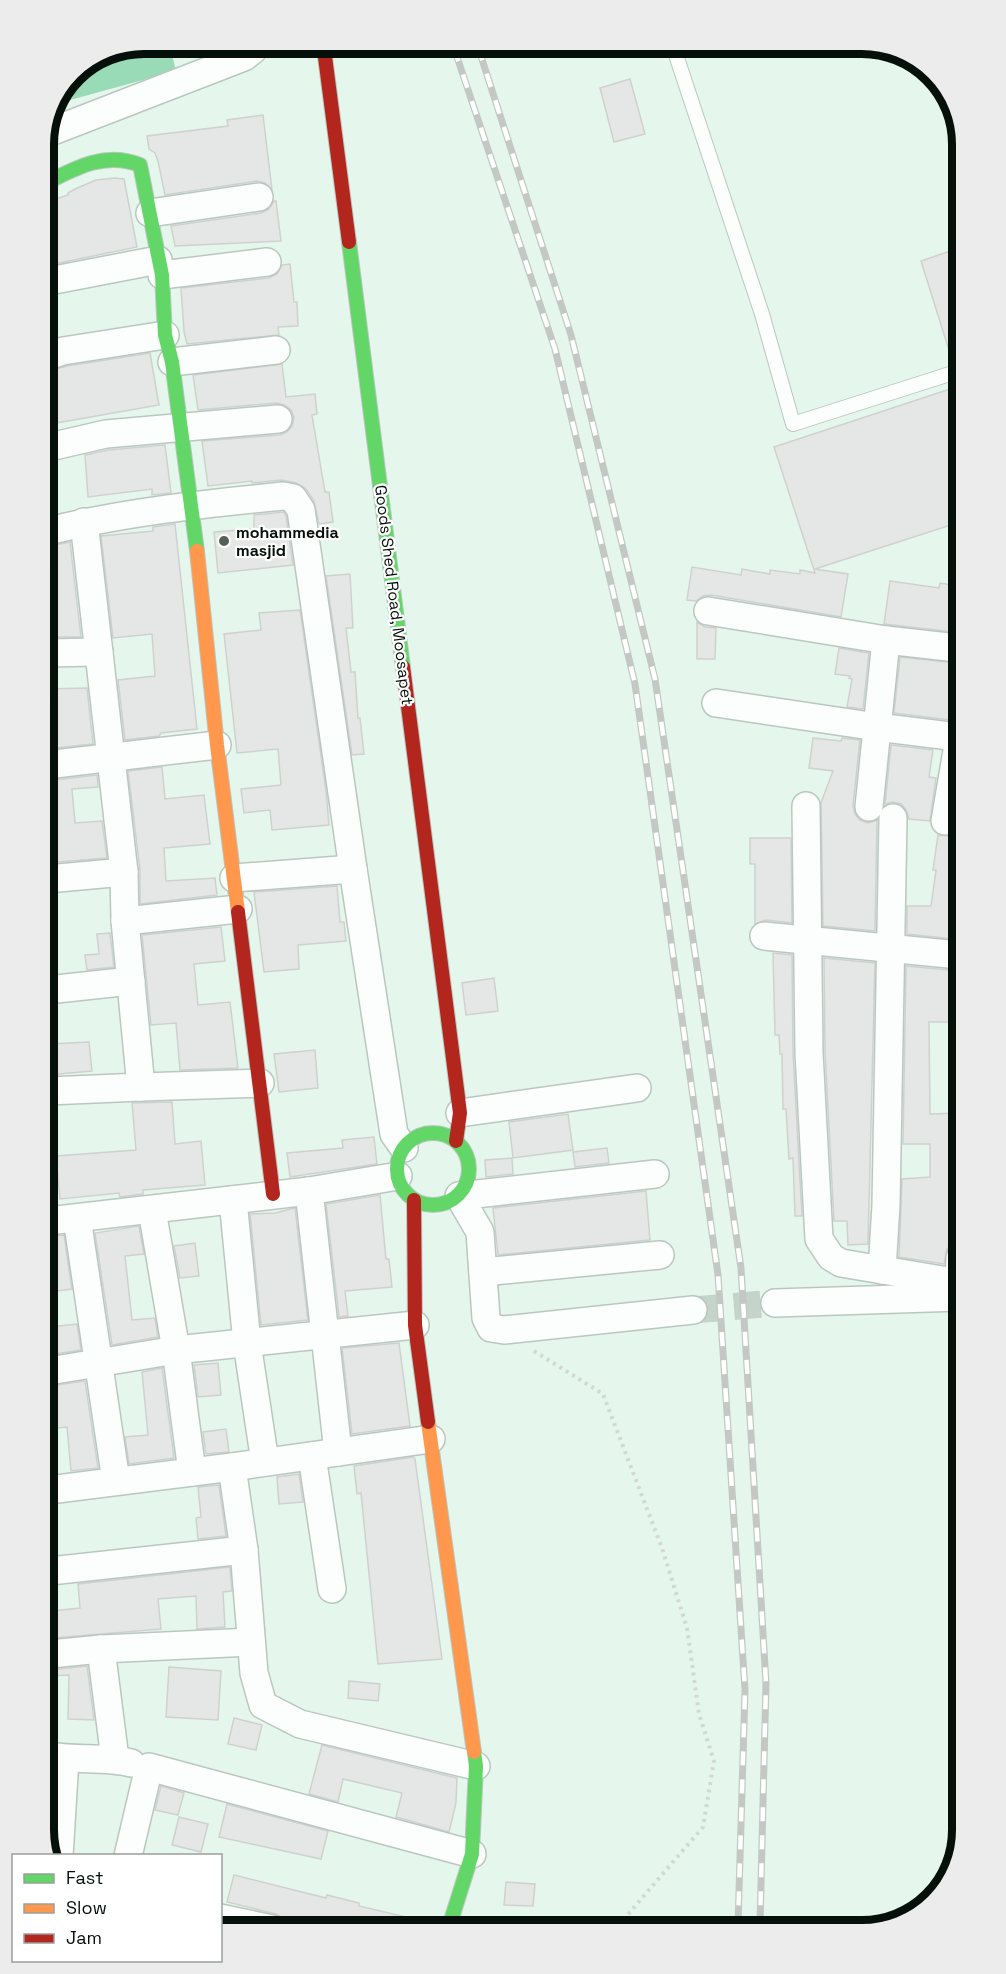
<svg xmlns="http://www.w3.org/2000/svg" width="1006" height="1974" viewBox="0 0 1006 1974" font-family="'Space Grotesk',sans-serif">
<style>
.water{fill:#99dab7}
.building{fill:#e4e7e5;stroke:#cfd1d0;stroke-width:1.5}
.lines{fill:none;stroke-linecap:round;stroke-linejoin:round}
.street-tunnel{stroke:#c4d4ca;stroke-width:27;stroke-dasharray:27 14;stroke-linecap:butt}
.lane-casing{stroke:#bac7bf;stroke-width:16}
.street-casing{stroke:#bac7bf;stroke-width:30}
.fast-casing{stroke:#bac7bf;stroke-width:16}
.slow-casing{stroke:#bac7bf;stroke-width:16}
.jam-casing{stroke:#bac7bf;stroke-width:16}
.path{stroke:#d2d8d4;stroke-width:4;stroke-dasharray:3 4.5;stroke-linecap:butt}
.lane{stroke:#fbfefc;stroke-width:14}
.street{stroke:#fbfefc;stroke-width:27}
.fast{stroke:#63d668;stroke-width:14}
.slow{stroke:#ff974d;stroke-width:14}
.jam{stroke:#b3261e;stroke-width:14}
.rail-casing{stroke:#c3c8c5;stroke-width:7}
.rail{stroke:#fff;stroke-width:4.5;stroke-dasharray:14;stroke-linecap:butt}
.poi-dot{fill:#546159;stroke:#fff;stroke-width:2}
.labels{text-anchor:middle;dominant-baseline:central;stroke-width:4.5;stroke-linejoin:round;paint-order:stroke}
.poi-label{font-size:16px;font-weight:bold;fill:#06100a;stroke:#fff;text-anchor:start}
.street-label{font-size:16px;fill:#06100a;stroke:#fff}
.rim{fill:none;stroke:#06100a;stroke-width:8}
</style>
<rect width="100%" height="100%" fill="#e5f7ec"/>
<!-- water -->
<polygon class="water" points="171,50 176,71 59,103 73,73 106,51"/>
<!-- building -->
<g class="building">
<polygon points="630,79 645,134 614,142 600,88"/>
<polygon points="263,115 272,190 265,183 257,181 165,195 158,161 155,153 149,149 147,136 228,126 227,120"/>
<polygon points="115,178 124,179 137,247 44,266 44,203 68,195 68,193 75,189 96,180"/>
<polygon points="274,201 276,201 281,241 175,246 171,226 261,213 269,209"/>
<polygon points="956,249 956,360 952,360 921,261"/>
<polygon points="290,264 294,302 297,302 298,326 278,327 279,335 187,344 184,332 181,288 269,278 277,274 282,265"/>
<polygon points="150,353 159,405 45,425 45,372 67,366"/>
<polygon points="282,364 286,397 315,394 317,414 312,415 325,492 329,492 333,522 319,524 314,501 306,489 296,483 282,480 252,483 252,481 208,486 202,441 280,435 287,432 292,426 294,417 291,410 284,405 277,403 198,410 193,375"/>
<polygon points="956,387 957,523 815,569 848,574 841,617 711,595 703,596 696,601 687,600 692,567 741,575 742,569 770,574 770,570 800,574 800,570 815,573 774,447"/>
<polygon points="165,445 171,493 152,495 152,489 88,497 85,455 108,450"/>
<polygon points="284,512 286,516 293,565 218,573 214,532 254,529 254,515"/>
<polygon points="175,524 197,729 161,733 159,736 125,740 118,680 155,676 152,634 113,638 101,536 153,531 153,527"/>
<polygon points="70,542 81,637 46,637 45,547"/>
<polygon points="350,574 353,628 346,628 351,672 355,672 358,718 360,718 364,754 352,755 326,576"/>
<polygon points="890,581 939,588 940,583 957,586 957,603 953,632 884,624"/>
<polygon points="300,610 326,790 329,825 272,830 270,810 244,813 241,789 281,785 278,749 237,753 224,634 261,630 259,613"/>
<polygon points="697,622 705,627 716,628 715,659 697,659"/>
<polygon points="839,648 869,653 863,709 847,707 852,679 849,678 850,676 835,674"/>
<polygon points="900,657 957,663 958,721 894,713"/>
<polygon points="87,688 93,744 46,749 46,689"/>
<polygon points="813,738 841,741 842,738 860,740 853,806 855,814 860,820 868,823 877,820 875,931 823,926 821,803 833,771 809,768"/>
<polygon points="891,745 933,750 929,777 936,778 930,821 909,819 906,810 901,804 893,802 885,804"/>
<polygon points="162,767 165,799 204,795 210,844 164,848 166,881 215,878 217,895 140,904 140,870 128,771"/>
<polygon points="97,775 98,787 72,789 75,823 102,821 107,858 47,863 46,781"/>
<polygon points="958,829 958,905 953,904 952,939 907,934 907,906 931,906 936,870 933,870 938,835 950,836"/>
<polygon points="750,838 791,838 792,923 766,920 755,924 755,864 750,864"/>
<polygon points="337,886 340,922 344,922 346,941 298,945 299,969 264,972 254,892"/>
<polygon points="221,927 225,961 194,964 198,1005 230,1002 238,1068 180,1070 176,1023 151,1025 142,935"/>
<polygon points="110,933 114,967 87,970 85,955 99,954 97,934"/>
<polygon points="773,953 792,955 793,1053 802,1216 795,1216 793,1158 789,1159 786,1109 783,1109 782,1054 780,1054 779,1035 775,1035"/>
<polygon points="824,958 875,963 868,1244 848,1245 847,1221 834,1221 825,1052"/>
<polygon points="906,966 959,971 959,1022 929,1022 930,1114 959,1113 960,1173 955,1173 959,1243 952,1244 947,1249 944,1264 899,1257 902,1179 930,1177 930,1144 903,1144"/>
<polygon points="494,978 498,1011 466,1015 462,983"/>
<polygon points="89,1042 92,1071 48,1075 48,1044"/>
<polygon points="315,1050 318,1088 279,1092 274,1054"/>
<polygon points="172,1102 175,1144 201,1141 205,1185 143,1190 143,1194 120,1197 119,1193 60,1199 56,1156 136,1150 132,1103"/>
<polygon points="568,1114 573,1150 513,1158 509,1122"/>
<polygon points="374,1137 377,1164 290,1177 287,1153 343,1148 342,1140"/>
<polygon points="607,1148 609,1163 575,1167 573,1152"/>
<polygon points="512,1158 513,1174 486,1177 485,1160"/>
<polygon points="646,1191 650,1240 498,1255 493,1208"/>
<polygon points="380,1195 386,1259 389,1259 392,1287 345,1291 348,1316 339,1317 326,1204"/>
<polygon points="295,1208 308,1320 261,1325 250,1214 275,1213"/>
<polygon points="139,1226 144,1254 125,1256 132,1320 155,1318 158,1337 112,1345 95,1233"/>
<polygon points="64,1235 72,1289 49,1292 48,1237"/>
<polygon points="195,1243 199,1276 180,1278 174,1246"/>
<polygon points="77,1324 81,1350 49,1355 49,1327"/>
<polygon points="399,1343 410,1426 352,1434 342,1348"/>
<polygon points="218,1363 221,1395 198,1397 194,1365"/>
<polygon points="162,1368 174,1458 129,1464 125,1437 148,1435 142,1372"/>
<polygon points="85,1381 98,1468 71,1471 67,1427 49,1429 49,1386"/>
<polygon points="226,1429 229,1452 206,1454 203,1432"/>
<polygon points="413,1457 415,1459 442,1659 378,1664 361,1493 357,1494 354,1466"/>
<polygon points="299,1474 303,1502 279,1504 277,1477"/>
<polygon points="219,1485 226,1536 198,1539 196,1518 201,1517 198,1487"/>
<polygon points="230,1567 232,1591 223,1592 225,1627 197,1629 196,1596 158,1599 161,1629 54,1638 52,1611 80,1608 78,1584"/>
<polygon points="87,1666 94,1720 68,1719 69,1675 50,1676 50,1670"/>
<polygon points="169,1667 221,1671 218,1720 166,1717"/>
<polygon points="349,1681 380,1684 378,1701 348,1698"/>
<polygon points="234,1718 262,1725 256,1750 228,1744"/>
<polygon points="322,1745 457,1778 456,1803 449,1832 396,1817 402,1793 343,1779 338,1802 309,1794"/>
<polygon points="161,1786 184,1793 178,1815 155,1810"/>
<polygon points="227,1804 328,1831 321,1859 219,1837"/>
<polygon points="179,1817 208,1824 201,1852 172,1845"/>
<polygon points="234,1875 326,1898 327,1895 359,1903 359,1906 423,1921 422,1928 340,1928 304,1920 302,1929 287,1929 283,1918 276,1914 227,1902"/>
<polygon points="506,1882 535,1884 533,1906 504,1905"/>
</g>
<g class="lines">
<!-- street-tunnel -->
<polyline class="street-tunnel" points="693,1310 775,1303"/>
<defs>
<polyline id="lane" points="673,46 762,314 793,424 956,372"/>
<g id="street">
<polyline points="45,134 244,57 253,50"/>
<polyline points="150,213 259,197"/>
<polyline points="162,275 267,262"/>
<polyline points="44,282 158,260"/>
<polyline points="45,357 63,351 165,335"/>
<polyline points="172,362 276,350"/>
<polyline points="45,448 106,434 278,419"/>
<path d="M45,532c78,-20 158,-28 238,-36l10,2 8,12 52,359 41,265 10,14"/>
<polyline points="708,611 886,640 957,648"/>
<polyline points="46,653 99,652"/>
<polyline points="716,703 877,727 958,737"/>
<polyline points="46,765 217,745"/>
<polyline points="806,806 809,1053 819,1239 831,1257 841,1263 960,1283"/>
<polyline points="869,807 886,640"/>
<polyline points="945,821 958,745"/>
<polyline points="124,872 125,921 141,1087 260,1083"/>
<polyline points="234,878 353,869"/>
<polyline points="47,879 124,872 84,522"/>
<polyline points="125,921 238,909"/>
<polyline points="764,936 959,955"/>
<polyline points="47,990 131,981"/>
<polyline points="48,1091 141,1087"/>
<polyline points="460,1113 637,1088"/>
<polyline points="655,1174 459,1196 480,1232 486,1318 491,1328 504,1330 693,1310"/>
<polyline points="309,1191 338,1452"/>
<polyline points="233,1200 247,1343 265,1462"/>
<polyline points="152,1210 176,1350 192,1472"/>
<polyline points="77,1218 116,1481"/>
<polyline points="48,1221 309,1191 398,1176"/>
<polyline points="882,1270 886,1205 893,818"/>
<polyline points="483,1272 660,1255"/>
<polyline points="959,1282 960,1258"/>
<polyline points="775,1303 960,1297"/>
<polyline points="49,1371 176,1350 415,1325"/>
<polyline points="312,1456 332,1589"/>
<polyline points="232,1467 244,1550 254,1673 263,1705 300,1724 476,1766"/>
<polyline points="49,1490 232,1467 431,1439"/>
<polyline points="50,1571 244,1550"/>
<polyline points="101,1649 115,1759"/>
<polyline points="50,1654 101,1649 251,1642"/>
<path d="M51,1756c26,5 53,0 80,7"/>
<polyline points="59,1856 65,1759"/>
<polyline points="128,1856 149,1767 472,1854"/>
<polyline points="220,1918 272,1929"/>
</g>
<g id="fast">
<path d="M44,184c31,-16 61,-33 96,-19l22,110 3,60 7,27 25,189"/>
<polyline points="349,242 403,667"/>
<circle cx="433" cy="1169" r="36"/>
<polyline points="449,1927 472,1854 476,1766 474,1752"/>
</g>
<g id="slow">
<polyline points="197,551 217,745 238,912"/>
<polyline points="428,1422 474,1752"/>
</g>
<g id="jam">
<polyline points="324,49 349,242"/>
<polyline points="403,667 460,1113 456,1141"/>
<polyline points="238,912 273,1194"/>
<polyline points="414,1200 415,1325 428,1422"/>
</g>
</defs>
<!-- lane casing -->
<use href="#lane" class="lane-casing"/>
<!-- street casing -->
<use href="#street" class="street-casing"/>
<!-- fast casing -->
<use href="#fast" class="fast-casing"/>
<!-- slow casing -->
<use href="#slow" class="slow-casing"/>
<!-- jam casing -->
<use href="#jam" class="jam-casing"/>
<!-- path -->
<polyline class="path" points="534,1351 603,1394 662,1548 687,1628 699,1714 714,1761 703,1827 618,1926"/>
<!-- lane -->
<use href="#lane" class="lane"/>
<!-- street -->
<use href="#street" class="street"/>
<!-- fast -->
<use href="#fast" class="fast"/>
<!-- slow -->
<use href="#slow" class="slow"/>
<!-- jam -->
<use href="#jam" class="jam"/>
<defs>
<g id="rail">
<polyline points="478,47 571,335 655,679 741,1268 766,1683 760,1924"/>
<polyline points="454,48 555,349 635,684 718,1275 745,1690 738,1925"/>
</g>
</defs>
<!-- rail casing -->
<use href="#rail" class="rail-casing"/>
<!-- rail -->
<use href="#rail" class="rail"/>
</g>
<!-- markers -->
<circle class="poi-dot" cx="224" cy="541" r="6"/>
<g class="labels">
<!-- poi labels -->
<g class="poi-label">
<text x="236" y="532">mohammedia<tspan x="236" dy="18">masjid</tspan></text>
</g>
<!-- street labels -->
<g class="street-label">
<text transform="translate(394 595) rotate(83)">Goods Shed Road, Moosapet</text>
</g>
</g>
<!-- crop -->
<path d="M0 0H1006V1974H0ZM144 54H862A90 90 0 0 1 952 144V1830A90 90 0 0 1 862 1920H144A90 90 0 0 1 54 1830V144A90 90 0 0 1 144 54Z" fill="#ebeceb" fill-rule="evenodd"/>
<path class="rim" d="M144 54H862A90 90 0 0 1 952 144V1830A90 90 0 0 1 862 1920H144A90 90 0 0 1 54 1830V144A90 90 0 0 1 144 54Z"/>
<!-- legend -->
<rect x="12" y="1854" width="210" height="108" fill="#ffffff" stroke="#9b9f9d" stroke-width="1.5"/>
<rect x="24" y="1874" width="30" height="9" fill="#63d668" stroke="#9b9f9d" stroke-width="1.5"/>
<text x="66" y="1884" font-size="18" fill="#06100a">Fast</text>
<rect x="24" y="1904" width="30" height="9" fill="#ff974d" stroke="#9b9f9d" stroke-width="1.5"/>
<text x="66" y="1914" font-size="18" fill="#06100a">Slow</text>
<rect x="24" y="1934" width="30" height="9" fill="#b3261e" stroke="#9b9f9d" stroke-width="1.5"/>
<text x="66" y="1944" font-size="18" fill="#06100a">Jam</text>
</svg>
